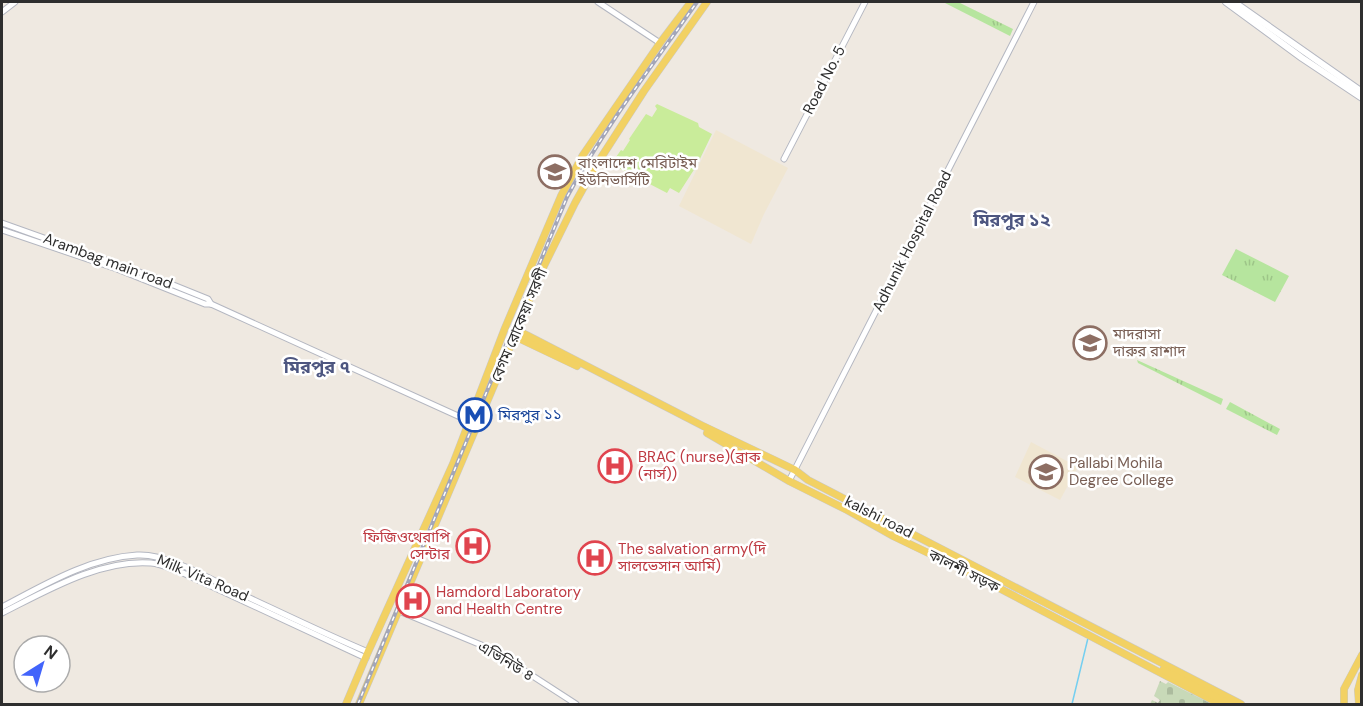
<svg xmlns="http://www.w3.org/2000/svg" width="1363" height="706" viewBox="0 0 1363 706" font-family="'DM Sans','Noto Sans Bengali',sans-serif">
<style>
.education{fill:#f0e6d1}
.cemetery{fill:url(#cemetery-stones)}
.park{fill:url(#park-tufts)}
.pitch{fill:#c9ec9a}
.lines{fill:none;stroke-linecap:round;stroke-linejoin:round}
.stream{stroke:#75cff0;stroke-width:1.5}
.tertiary-casing{stroke:#b4b7c1;stroke-width:7}
.secondary-casing{stroke:#b4b7c1;stroke-width:8}
.primary-casing{stroke:#c9c9c9;stroke-width:8}
.tertiary{stroke:#fff;stroke-width:5}
.secondary{stroke:#fff;stroke-width:6}
.primary{stroke:#f2d163;stroke-width:7}
.rail-casing{stroke:#a3a6b8;stroke-width:4}
.rail{stroke:#fff;stroke-width:1.5;stroke-dasharray:4.5;stroke-linecap:butt}
.labels{text-anchor:middle;dominant-baseline:central;stroke-width:5;stroke-linejoin:round;paint-order:stroke}
.street-label{font-size:15px;fill:#2e2e2e;stroke:#fff}
.education-label{font-size:15px;fill:#785e54;stroke:#fff;text-anchor:start}
.transit-label{font-size:15px;fill:#164399;stroke:#fff;text-anchor:start}
.health-label{font-size:15px;fill:#be3a42;stroke:#fff;text-anchor:start}
.quarter-label{font-size:18px;font-weight:bold;fill:#4d5680;stroke:#fff}
</style>
<defs>
<pattern id="cemetery-stones" width="16" height="16" patternUnits="userSpaceOnUse" patternTransform="scale(1.5)"><rect width="16" height="16" fill="#c8d9b8"/><path d="M2 7V4a2 2 0 0 1 4 0v3zM10 15v-3a2 2 0 0 1 4 0v3z" fill="#acbb9e"/></pattern>
<pattern id="park-tufts" width="24" height="20" patternUnits="userSpaceOnUse" patternTransform="scale(1.5)"><rect width="24" height="20" fill="#b6e59e"/><path d="M3 7l-1-3M5 7V3M7 7l1-3M15 17l-1-3M17 17v-4M19 17l1-3" fill="none" stroke="#9dc588"/></pattern>
</defs>
<rect width="100%" height="100%" fill="#efe9e1"/>
<!-- education -->
<g class="education">
<polygon points="716,130 788,168 764,214 751,244 679,206"/>
<polygon points="1031,442 1078,467 1060,500 1015,477"/>
</g>
<!-- cemetery -->
<polygon class="cemetery" points="1160,681 1166,684 1168,682 1212,704 1150,704 1152,700 1158,703 1160,700 1154,696"/>
<!-- park -->
<g class="park">
<polygon points="943,2 958,2 1013,29 1010,36"/>
<polygon points="1236,249 1289,276 1275,302 1222,275"/>
<polygon points="1137,360 1223,399 1221,405 1138,363"/>
<polygon points="1230,402 1280,429 1277,435 1226,409"/>
</g>
<!-- pitch -->
<polygon class="pitch" points="657,104 698,123 699,127 712,134 697,165 679,193 670,188 667,193 611,164 621,150 623,151 630,140 629,139 646,114 652,117 657,109 655,106"/>
<g class="lines">
<!-- stream -->
<polyline class="stream" points="1072,704 1088,638"/>
<defs>
<g id="tertiary">
<polyline points="598,2 660,43"/>
<polyline points="2,12 15,2"/>
<polyline points="784,159 865,2"/>
<polyline points="2,223 156,278 208,299 211,304"/>
<polyline points="2,230 117,269 205,304 211,304 469,421"/>
<polyline points="789,481 1034,2"/>
<path d="M2,607c42,-22 86,-49 135,-52 30,-2 75,25 102,38 43,20 86,41 129,59"/>
<polyline points="399,611 491,649 576,704"/>
<path d="M2,613c44,-22 98,-54 149,-50 11,1 22,7 32,10l183,85"/>
</g>
<g id="secondary">
<polyline points="1226,2 1302,58 1362,98"/>
<polyline points="1234,2 1362,92"/>
</g>
<g id="primary">
<polyline points="517,330 703,426 795,470 808,480 1241,704"/>
<polyline points="514,336 577,366"/>
<polyline points="707,433 789,481 847,510 893,536 974,575 1220,704"/>
<polyline points="1163,670 1230,704"/>
<polyline points="346,704 368,652 453,464 505,328 561,196 583,155 660,43 691,2"/>
<polyline points="359,704 506,357 540,274 575,203 595,167 644,91 707,2"/>
<polyline points="1344,704 1344,689 1362,655"/>
<polyline points="1359,704 1358,690 1362,675"/>
</g>
</defs>
<!-- tertiary casing -->
<use href="#tertiary" class="tertiary-casing"/>
<!-- secondary casing -->
<use href="#secondary" class="secondary-casing"/>
<!-- primary casing -->
<use href="#primary" class="primary-casing"/>
<!-- tertiary -->
<use href="#tertiary" class="tertiary"/>
<!-- secondary -->
<use href="#secondary" class="secondary"/>
<!-- primary -->
<use href="#primary" class="primary"/>
<defs>
<path id="rail" d="M358,704l209,-507c37,-69 85,-131 130,-195"/>
</defs>
<!-- rail casing -->
<use href="#rail" class="rail-casing"/>
<!-- rail -->
<use href="#rail" class="rail"/>
</g>
<!-- icons -->
<defs>
<symbol id="university-ring" viewBox="-11 -11 22 22"><circle r="9.5" fill="#fff" stroke="#8d6e63" stroke-width="1.5"/><path d="M0-5L7-2L0 1L-7-2ZM-4 1L0 2.5L4 1V4Q0 6-4 4Z" fill="#8d6e63"/></symbol>
<symbol id="metro-ring" viewBox="-11 -11 22 22"><circle r="9.5" fill="#fff" stroke="#1a4fb4" stroke-width="1.5"/><path d="M-5.5 5V-5H-3L0 0L3-5H5.5V5H3V-.5L0 4L-3-.5V5Z" fill="#1a4fb4"/></symbol>
<symbol id="hospital-ring" viewBox="-11 -11 22 22"><circle r="9.5" fill="#fff" stroke="#e0444e" stroke-width="1.5"/><path d="M-5-5h3v3.5h4V-5h3V5h-3V1.5h-4V5h-3Z" fill="#e0444e"/></symbol>
</defs>
<g fill-rule="evenodd">
<use href="#university-ring" x="536" y="153" width="38" height="38"/>
<use href="#university-ring" x="1071" y="324" width="38" height="38"/>
<use href="#metro-ring" x="456" y="396" width="38" height="38"/>
<use href="#hospital-ring" x="596" y="447" width="38" height="38"/>
<use href="#university-ring" x="1027" y="453" width="38" height="38"/>
<use href="#hospital-ring" x="454" y="527" width="38" height="38"/>
<use href="#hospital-ring" x="576" y="539" width="38" height="38"/>
<use href="#hospital-ring" x="394" y="582" width="38" height="38"/>
</g>
<g class="labels">
<!-- street labels -->
<g class="street-label">
<text transform="translate(824 80) rotate(-63)">Road No. 5</text>
<text transform="translate(912 241) rotate(-63)">Adhunik Hospital Road</text>
<text transform="translate(108 261) rotate(20)">Arambag main road</text>
<text transform="translate(519 325) rotate(-67)">বেগম রোকেয়া সরণী</text>
<text transform="translate(879 517) rotate(27)">kalshi road</text>
<text transform="translate(964 571) rotate(27)">কালশী সড়ক</text>
<text transform="translate(203 578) rotate(23)">Milk Vita Road</text>
<text transform="translate(506 661) rotate(31)">এভিনিউ ৪</text>
</g>
<!-- education labels -->
<g class="education-label">
<text x="578" y="163">বাংলাদেশ মেরিটাইম<tspan x="578" dy="17">ইউনিভার্সিটি</tspan></text>
<text x="1113" y="334">মাদরাসা<tspan x="1113" dy="17">দারুর রাশাদ</tspan></text>
<text x="1069" y="463">Pallabi Mohila<tspan x="1069" dy="17">Degree College</tspan></text>
</g>
<!-- transit labels -->
<g class="transit-label">
<text x="498" y="415">মিরপুর ১১</text>
</g>
<!-- health labels -->
<g class="health-label">
<text x="638" y="457">BRAC (nurse)(ব্রাক<tspan x="638" dy="17">(নার্স))</tspan></text>
<text x="450" y="537" text-anchor="end">ফিজিওথেরাপি<tspan x="450" dy="17">সেন্টার</tspan></text>
<text x="618" y="549">The salvation army(দি<tspan x="618" dy="17">সালভেসান আর্মি)</tspan></text>
<text x="436" y="592">Hamdord Laboratory<tspan x="436" dy="17">and Health Centre</tspan></text>
</g>
<!-- quarter labels -->
<g class="quarter-label">
<text x="1012" y="220">মিরপুর ১২</text>
<text x="317" y="367">মিরপুর ৭</text>
</g>
</g>
<!-- border -->
<rect width="1363" height="706" fill="none" stroke="#2e2e2e" stroke-width="6"/>
<!-- north arrow -->
<g transform="translate(42 664) rotate(37)"><circle r="28" fill="#ffffff" stroke="#ababab" stroke-width="1.5"/>
<path d="M0-4.5L10 22L0 15L-10 22Z" fill="#4264fb"/>
<text y="-9" font-size="16" font-weight="bold" text-anchor="middle" fill="#2e2e2e">N</text>
</g>
</svg>
